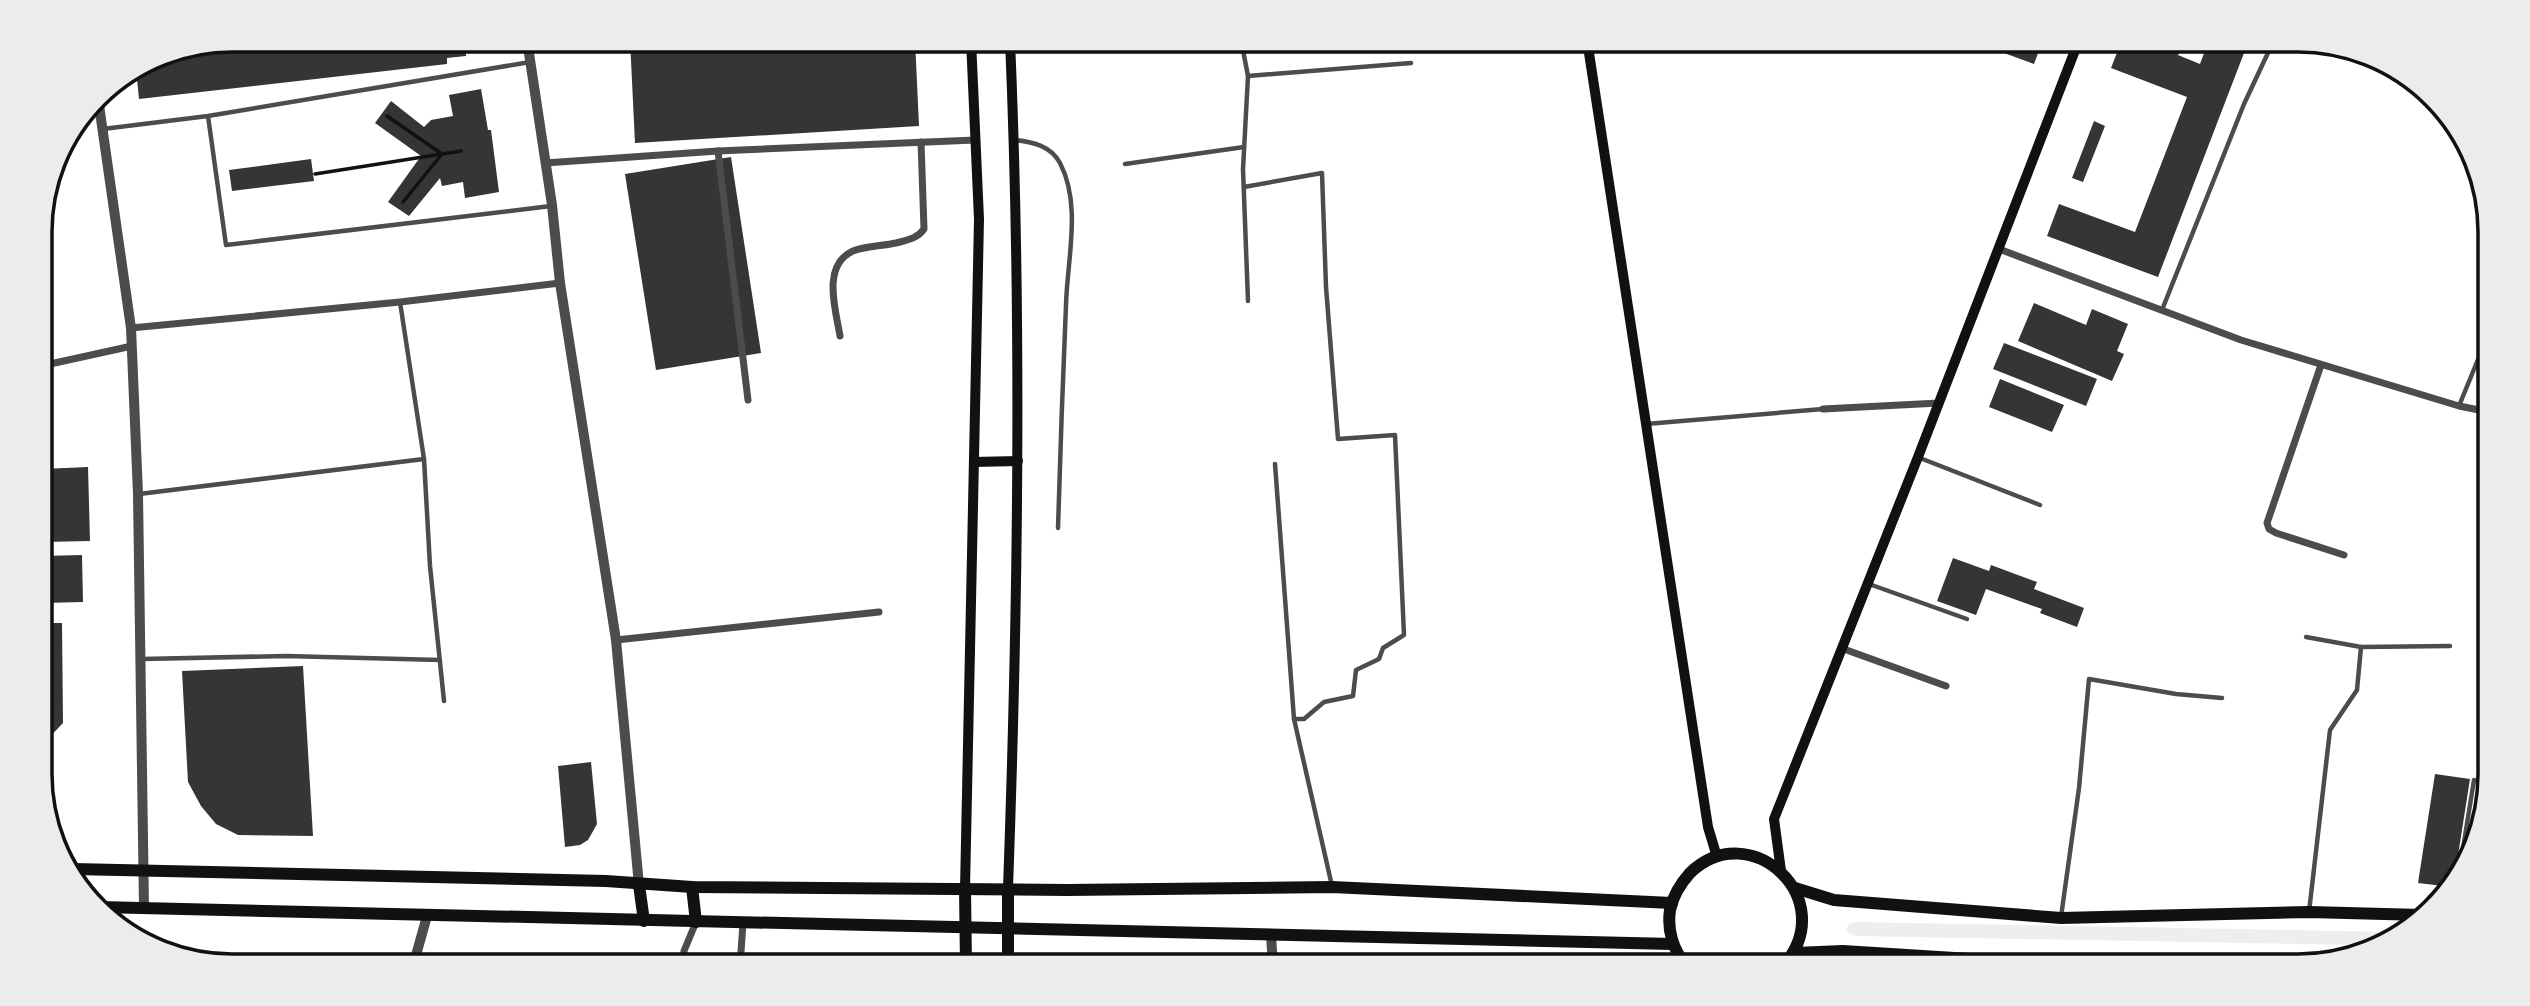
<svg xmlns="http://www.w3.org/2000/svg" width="2530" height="1006" viewBox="0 0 2530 1006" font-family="'IBM Plex Serif',serif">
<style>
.green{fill:#eee}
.building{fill:#353535}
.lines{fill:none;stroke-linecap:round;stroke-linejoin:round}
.path{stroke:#111;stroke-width:3.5}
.service{stroke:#4c4c4c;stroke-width:4.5}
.minor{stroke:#4c4c4c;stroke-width:7}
.tertiary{stroke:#4c4c4c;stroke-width:10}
.secondary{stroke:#111;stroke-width:10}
.primary{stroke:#111;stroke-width:12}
.rim{fill:none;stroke:#111;stroke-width:3.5}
</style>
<rect width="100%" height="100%" fill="#fff"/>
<!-- green -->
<polygon class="green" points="1856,922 2398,932 2363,945 1856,936 1849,933 1846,929 1849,924"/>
<!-- building -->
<g class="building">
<polygon points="297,40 465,40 466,56 447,58 447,64 139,99 136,69 158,56"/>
<polygon points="630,40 915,40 919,126 635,143"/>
<polygon points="1996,40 2043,40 2034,64 1993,49"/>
<polygon points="2122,40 2190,40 2185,51 2181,49 2178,55 2200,64 2209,40 2249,40 2158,277 2047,236 2059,204 2135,232 2187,97 2111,68"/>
<polygon points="481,89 488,130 491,130 499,192 465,198 463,182 442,186 440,178 409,216 388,202 421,156 375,123 391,101 424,127 431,120 453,116 449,95"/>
<polygon points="2094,121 2105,126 2083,182 2072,178"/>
<polygon points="731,157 761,353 656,370 625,174"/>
<polygon points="311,159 314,181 232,191 229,170"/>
<polygon points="2034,303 2086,325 2092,309 2128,324 2117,351 2124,354 2112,381 2018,341"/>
<polygon points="2004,343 2097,379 2086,406 1993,369"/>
<polygon points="2000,379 2064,405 2052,432 1989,407"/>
<polygon points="88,467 90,541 42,542 42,469"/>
<polygon points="82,555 83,602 43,603 43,556"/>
<polygon points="1953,558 1989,571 1991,565 2037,582 2034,589 2084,608 2077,627 2040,613 2042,609 1986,589 1976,615 1937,601"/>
<polygon points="43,623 62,623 63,723 44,743"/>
<polygon points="303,666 313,836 238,835 216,824 201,806 188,782 182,671"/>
<polygon points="591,762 597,824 588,840 580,845 565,847 558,766"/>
<polygon points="2435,774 2470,779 2456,868 2443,886 2418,883"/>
<polygon points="2469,835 2479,836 2466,855"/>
<rect x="752" y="961" width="36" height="5"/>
</g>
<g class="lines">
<!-- path -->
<g class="path">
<polyline points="387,116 442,154 403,202"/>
<polyline points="315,174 461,151"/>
</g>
<!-- service -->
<g class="service">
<polyline points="1241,40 1248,76 1243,169 1248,301"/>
<polyline points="1248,76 1411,63"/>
<polyline points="208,116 226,245 551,206"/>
<polyline points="103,129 208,116 530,62"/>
<path d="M1015,140c18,2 36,6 45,23 22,42 7,97 6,142 -3,74 -6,149 -8,223"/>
<polyline points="1125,164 1244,147"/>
<polyline points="1244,187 1322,173 1326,287 1338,439 1395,435 1404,635 1383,648 1379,659 1356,670 1353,696 1324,702 1304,719 1294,719"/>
<polyline points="400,302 424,459 430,566 444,701"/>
<polyline points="2162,310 2244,104 2274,40"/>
<polyline points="2459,406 2488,335"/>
<polyline points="1646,424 1823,409"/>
<polyline points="1920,458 2040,505"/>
<polyline points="1275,464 1294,719 1332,886"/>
<polyline points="139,494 424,459"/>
<polyline points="1869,584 1967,619"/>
<polyline points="2306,637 2361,647"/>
<polyline points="142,659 286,656 440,660"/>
<polyline points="2461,861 2474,780"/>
<polyline points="2309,912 2330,730 2357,690 2361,647 2450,646"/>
<polyline points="2061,917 2079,788 2089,679 2176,694 2222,698"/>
</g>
<!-- minor -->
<g class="minor">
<polyline points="718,151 748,400"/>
<polyline points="545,163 718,151 975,140"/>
<polyline points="1999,249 2241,340 2459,406 2489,412"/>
<polyline points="131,328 400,302 560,283"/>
<path d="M840,336c-4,-25 -19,-71 13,-85 13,-5 29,-5 43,-8 11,-3 21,-4 28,-14l-3,-87"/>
<polyline points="2321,365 2267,523 2269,529 2276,533 2344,555"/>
<polyline points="41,366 132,346"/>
<polyline points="1823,409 1939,403"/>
<polyline points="616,640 879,612"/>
<polyline points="1841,648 1946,686"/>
<polyline points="683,966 684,951 696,922"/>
<polyline points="740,966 743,923"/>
</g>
<!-- tertiary -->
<g class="tertiary">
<polyline points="527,40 552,205 560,283 616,640 639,885"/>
<polyline points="98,98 131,328 138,494 144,908"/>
<polyline points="1271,935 1273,966"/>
<polyline points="413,966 427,916"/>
</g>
<!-- secondary -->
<g class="secondary">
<polyline points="1587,40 1708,827 1717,857"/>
<polyline points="974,462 1018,461"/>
<polyline points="1781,871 1774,819 1918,457 2079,40"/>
<polyline points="965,889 979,219 971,40"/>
<path d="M1008,889c10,-283 14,-566 2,-849"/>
</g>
<!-- primary -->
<g class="primary">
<polyline points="73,869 606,881 692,887 1067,890 1332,887 1672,903"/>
<polyline points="639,885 644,921"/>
<polyline points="692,887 696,922"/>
<polyline points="1795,888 1834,900 2061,918 2309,912 2422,915"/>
<polyline points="965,889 966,966"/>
<polyline points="1008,889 1008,966"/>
<polyline points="99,907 1673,944"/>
<polyline points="1795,953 1843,951 2065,965"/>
<path d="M1686,965c-13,-15 -19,-35 -16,-55 3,-14 10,-26 20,-37 60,-58 151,26 94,92"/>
</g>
</g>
<!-- crop -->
<path d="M0 0H2530V1006H0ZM232 52H2298A180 180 0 0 1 2478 232V774A180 180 0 0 1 2298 954H232A180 180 0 0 1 52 774V232A180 180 0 0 1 232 52Z" fill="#ececec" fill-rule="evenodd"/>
<path class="rim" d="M232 52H2298A180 180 0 0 1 2478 232V774A180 180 0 0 1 2298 954H232A180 180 0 0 1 52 774V232A180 180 0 0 1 232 52Z"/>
</svg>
